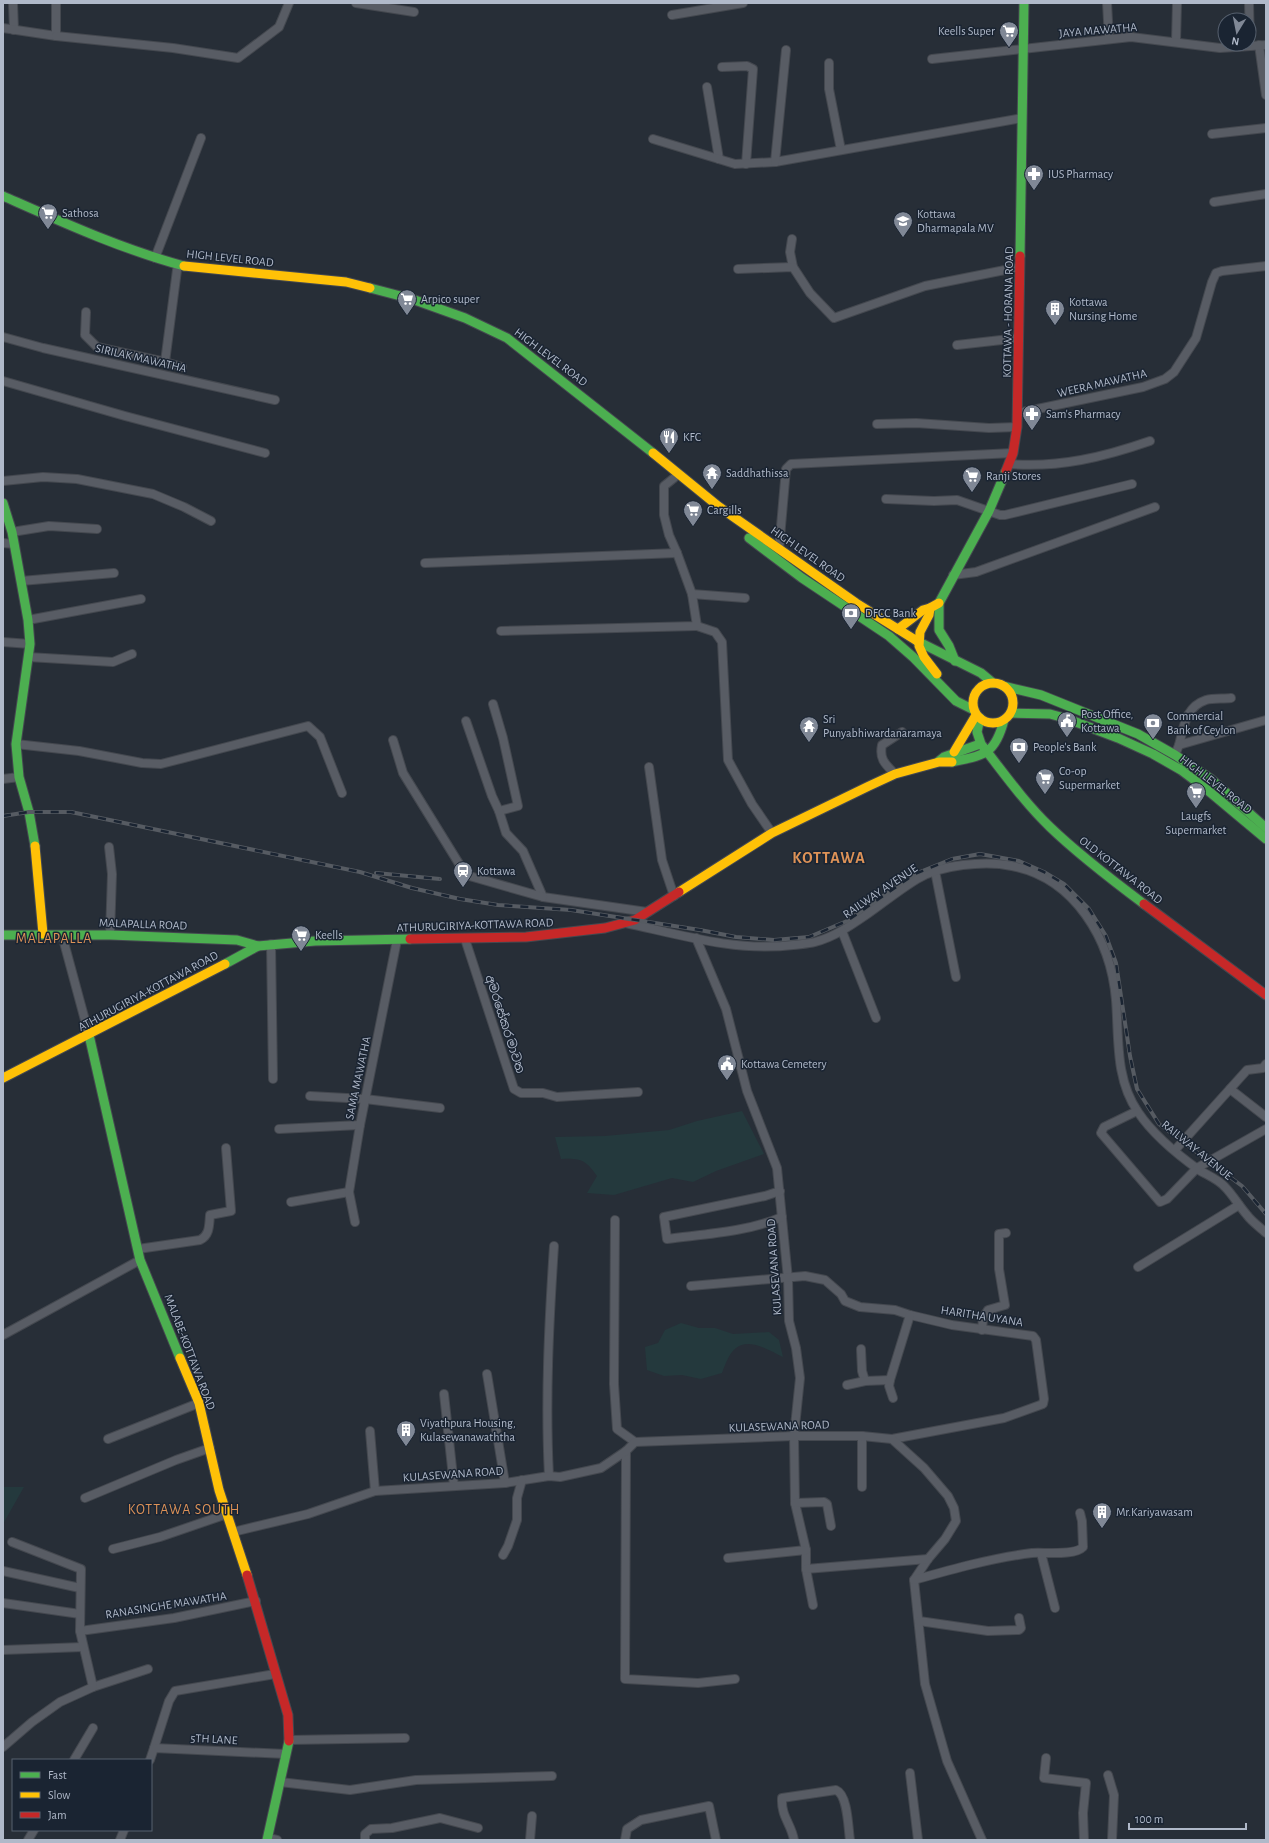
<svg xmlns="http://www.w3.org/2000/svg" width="1269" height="1843" viewBox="0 0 1269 1843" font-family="'Alegreya Sans','Noto Sans Sinhala',sans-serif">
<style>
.green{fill:#24393d}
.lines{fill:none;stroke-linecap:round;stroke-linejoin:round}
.street-casing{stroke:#44484f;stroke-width:10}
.fast-casing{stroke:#44484f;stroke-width:11}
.slow-casing{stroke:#44484f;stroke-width:11}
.jam-casing{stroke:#44484f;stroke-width:11}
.street{stroke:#585c64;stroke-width:8}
.fast{stroke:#4caf50;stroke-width:9}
.slow{stroke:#ffc107;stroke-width:9}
.jam{stroke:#c62828;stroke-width:9}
.rail-casing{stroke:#565b62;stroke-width:4}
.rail{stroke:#1a2432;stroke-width:2.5;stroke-dasharray:8;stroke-linecap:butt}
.labels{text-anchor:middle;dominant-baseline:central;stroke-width:3;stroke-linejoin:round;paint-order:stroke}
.street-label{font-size:12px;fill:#b0b9c9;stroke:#1a2432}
.poi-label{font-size:12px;fill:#b0b9c9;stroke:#1a2432;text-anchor:start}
.quarter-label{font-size:14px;letter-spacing:1px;fill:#dd9257;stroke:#1a2432}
.district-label{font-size:16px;font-weight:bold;letter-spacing:1px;fill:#dd9257;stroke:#1a2432}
</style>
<rect width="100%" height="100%" fill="#272e37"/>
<!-- green -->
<g class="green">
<path d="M742,1111l22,43 -48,17 -23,11 -21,-4 -58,17 -27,-2 10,-17c-11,-16 -16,-18 -36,-17l-6,-22 50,-1 64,-6 28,-9z"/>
<path d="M681,1323l18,5h16l18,6 36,-2 10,8 4,17c-13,-6 -34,-20 -47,-9 -7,5 -11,17 -14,25l-21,6 -19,-4 -18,1 -17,-6 -2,-23 13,-4 7,-13z"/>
<polygon points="3,1487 24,1487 3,1524"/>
</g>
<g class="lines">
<defs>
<g id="street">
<polyline points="13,3 14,30"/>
<polyline points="356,3 414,12"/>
<polyline points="1107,3 1109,39"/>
<polyline points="1249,3 1250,46"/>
<polyline points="672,15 743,3"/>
<polyline points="3,28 56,36 56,3"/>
<polyline points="56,36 173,48 238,58 279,27 289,3"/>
<polyline points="1176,41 1177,3"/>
<polyline points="1259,45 1266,95"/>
<polyline points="932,59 1131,37 1220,48 1266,45"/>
<polyline points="829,63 829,89 841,150"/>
<polyline points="722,67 747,66 753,69 746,164"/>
<polyline points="707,87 719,159"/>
<polyline points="1212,134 1266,128"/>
<polyline points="653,139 735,164 775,162 1022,118"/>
<polyline points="775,162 786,50"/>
<polyline points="1214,202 1266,194"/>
<polyline points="792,239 790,252 793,267"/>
<polyline points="155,258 201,138"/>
<polyline points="738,269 793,267 810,293 834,318 925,286 1020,267"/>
<polyline points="86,312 85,335 97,347 165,362 177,270"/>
<polyline points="3,337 43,348 275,400"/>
<polyline points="957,345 1019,338"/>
<polyline points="165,362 182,367"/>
<polyline points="3,381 125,416 265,453"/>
<polyline points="1018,413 1143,387 1165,379 1174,372 1196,338 1212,282 1216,273 1222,271 1266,266"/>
<polyline points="877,424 916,423 989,428 1017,427"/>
<path d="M1010,464c49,4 94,-7 140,-23"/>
<polyline points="3,481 43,477 77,479 153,494 184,507 211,521"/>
<polyline points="886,499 934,501 957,500 1000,515 1005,515 1132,484"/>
<polyline points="12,532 49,526 97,529"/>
<polyline points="3,543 14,544"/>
<polyline points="779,549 786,469 791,464 1013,453"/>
<polyline points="425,563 677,553"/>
<polyline points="953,575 976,572 1155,507"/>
<polyline points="21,581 114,573"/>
<polyline points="692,594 745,598"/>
<polyline points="28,620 141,599"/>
<polyline points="697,626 715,632 722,642 728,760 752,804 772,833"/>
<polyline points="501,631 697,626 692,594 677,553 669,535 664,515 664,486 674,478"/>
<polyline points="3,642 30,644"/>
<polyline points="28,657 113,662 132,654"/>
<polyline points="493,704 503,738 518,806 499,811 506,833 523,851 543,897 647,912"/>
<polyline points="466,721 492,796 499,811"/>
<polyline points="393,740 403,773 466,875 543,897"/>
<polyline points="16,744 79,751 142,763 161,764 308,726 320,737 342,793"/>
<path d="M1179,745c5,-18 6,-38 27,-45 7,-2 17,-1 25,-2"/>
<polyline points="1175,755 1179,745 1266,720"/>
<polyline points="649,767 662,860 674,896"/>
<path d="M895,774c-10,-10 -16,-15 -13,-29l20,-13"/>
<polyline points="3,779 19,777"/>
<polyline points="109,847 112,874 110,935"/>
<polyline points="935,871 956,977"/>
<path d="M626,923c55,12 111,29 167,22 7,-1 15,-1 22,-3 19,-5 35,-16 51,-27 17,-12 33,-25 51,-36 23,-14 68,-19 95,-13 63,12 99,74 104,134 3,38 -1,79 22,112 14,21 40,43 61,58 8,5 19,9 26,17 8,8 14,19 22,28 5,7 13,12 19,18"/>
<polyline points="842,931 876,1018"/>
<polyline points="62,935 89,1035"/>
<polyline points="696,938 726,1009 747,1091 777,1168 788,1279 789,1321 796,1348 800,1378 794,1436 795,1503 806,1550 806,1569 813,1605"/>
<polyline points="465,939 514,1089 521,1093 543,1093 557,1097 638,1092"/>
<polyline points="271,944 273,1079"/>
<polyline points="1230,1089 1266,1117"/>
<polyline points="310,1096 365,1099 440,1108"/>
<polyline points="1137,1111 1104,1127 1101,1133 1160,1202 1167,1199 1197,1168 1266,1129"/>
<polyline points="279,1129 360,1125"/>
<polyline points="1175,1150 1247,1070 1263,1068 1266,1064"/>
<path d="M780,1191l-15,5 -101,21 3,22c38,-5 80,-7 115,-22"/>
<polyline points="291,1202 349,1192"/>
<polyline points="615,1220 614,1384 617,1429 635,1442"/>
<polyline points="355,1222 349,1192 360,1125 397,940"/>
<path d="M138,1249l62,-9c10,-5 9,-15 10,-25l21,-4 -5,-63"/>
<polyline points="1138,1267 1239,1205"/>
<polyline points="691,1286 805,1276 825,1280 841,1294 845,1301 860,1307 895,1310 910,1315 952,1325 1033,1336 1036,1340 1044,1399 1043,1404 1004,1418 892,1439"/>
<polyline points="982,1330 983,1318 988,1310 1005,1305 999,1269 999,1234 1006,1233"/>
<polyline points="3,1335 140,1260"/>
<polyline points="861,1349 862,1371 865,1381"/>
<polyline points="487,1374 505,1483"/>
<polyline points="847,1385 865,1381 890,1380"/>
<polyline points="444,1394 454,1486"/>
<polyline points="893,1398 889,1386 890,1380 910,1315"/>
<polyline points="370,1431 375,1491"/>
<polyline points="862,1436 862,1487"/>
<polyline points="108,1439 199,1403"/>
<polyline points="626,1451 625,1679 698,1683 735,1679"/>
<path d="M549,1476c-4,-77 0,-154 5,-230"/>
<polyline points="85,1498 176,1460 210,1448"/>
<polyline points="795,1503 824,1502 827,1504 831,1526"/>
<polyline points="233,1532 308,1514 375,1491 505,1483 549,1476 560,1477 601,1468 626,1451 635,1442 794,1436 862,1436 892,1439 924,1468 948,1496 954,1508 956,1521 945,1539 928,1559 914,1580 925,1684 947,1761 982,1840"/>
<polyline points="113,1549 160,1537 227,1514"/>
<polyline points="1041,1553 1055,1608"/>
<polyline points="503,1555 508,1546 517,1520 517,1498 522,1480"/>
<polyline points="728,1558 806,1550"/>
<polyline points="806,1569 928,1559"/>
<polyline points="3,1571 80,1588"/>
<path d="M914,1580c39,-11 78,-22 118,-27 12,-1 43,3 51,-6l-1,-26 -2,-8"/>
<polyline points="3,1603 80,1614"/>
<polyline points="919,1621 988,1631 1019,1630 1021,1628 1019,1618"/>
<polyline points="80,1631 174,1618 256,1601"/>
<polyline points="3,1650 83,1647"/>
<polyline points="93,1687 148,1669"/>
<polyline points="289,1740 405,1738"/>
<polyline points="3,1747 32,1722 60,1702 93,1687 80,1631 81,1569 12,1542"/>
<polyline points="154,1748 169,1701 175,1691 275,1674"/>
<polyline points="1046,1758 1044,1778 1086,1783 1083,1813 1084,1840"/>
<polyline points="74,1760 93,1728"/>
<polyline points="150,1760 154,1748 286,1754"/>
<polyline points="910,1773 918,1840"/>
<polyline points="1108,1775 1114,1795 1112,1840"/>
<polyline points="280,1782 350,1790 416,1780 552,1776"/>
<polyline points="268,1838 277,1840"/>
<polyline points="28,1840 34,1830"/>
<polyline points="120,1840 124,1830"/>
<polyline points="365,1840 365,1834 371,1829 392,1828 440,1818 478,1828"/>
<polyline points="530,1840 532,1816"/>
<polyline points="625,1840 627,1829 641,1820 709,1806 716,1840"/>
<path d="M794,1840c-3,-17 -13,-23 -12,-42l54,-8c12,5 12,37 14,50"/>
</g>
<g id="fast">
<path d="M3,196c59,26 118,53 181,70"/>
<polyline points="1020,256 1024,3"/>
<polyline points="370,288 412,299 465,318 507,338 653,453"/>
<polyline points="3,503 12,532 28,620 30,644 16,744 19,777 29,812 35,846"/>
<polyline points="749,538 802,578 889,636 913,657 956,701 974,710"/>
<polyline points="917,641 981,673 993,683"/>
<polyline points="955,661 949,646 939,630 939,603 989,511 1006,471"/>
<polyline points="1003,686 1041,695 1138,734 1175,755 1211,779 1266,828"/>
<polyline points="1011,713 1050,714 1068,719 1118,738 1153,754 1181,770 1205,788 1266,839"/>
<path d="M980,718l-3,14 4,12c22,28 43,58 69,83 29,28 62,53 94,77"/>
<polyline points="939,761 944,757 980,744"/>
<path d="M952,762c32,-7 43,-7 52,-42"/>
<polyline points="3,935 110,935 237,940 258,946"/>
<polyline points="225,964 258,946 315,941 410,939"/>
<polyline points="89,1035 140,1260 180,1358"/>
<polyline points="267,1840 289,1741"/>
</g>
<g id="slow">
<polyline points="184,266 346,282 370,288"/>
<polyline points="653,453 718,506 856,603 917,641"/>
<polyline points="898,629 923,610 930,608"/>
<polyline points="937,674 924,657 919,646 920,632 929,615 930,608 939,603"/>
<circle cx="993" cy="703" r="20"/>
<polyline points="954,752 976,715"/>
<polyline points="35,846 43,934"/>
<polyline points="679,892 772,833 869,786 895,774 939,762 952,762"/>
<polyline points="3,1078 225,964"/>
<polyline points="180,1358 199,1403 219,1490 247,1575"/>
</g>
<g id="jam">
<polyline points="1006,471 1013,453 1017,427 1020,256"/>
<polyline points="1144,904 1266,995"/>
<polyline points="410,939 526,937 605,928 635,920 679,892"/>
<polyline points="247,1575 288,1715 289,1741"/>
</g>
</defs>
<!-- street casing -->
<use href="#street" class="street-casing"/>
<!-- fast casing -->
<use href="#fast" class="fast-casing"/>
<!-- slow casing -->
<use href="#slow" class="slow-casing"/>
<!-- jam casing -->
<use href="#jam" class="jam-casing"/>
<!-- street -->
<use href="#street" class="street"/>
<!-- fast -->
<use href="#fast" class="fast"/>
<!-- slow -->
<use href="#slow" class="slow"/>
<!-- jam -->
<use href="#jam" class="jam"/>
<defs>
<g id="rail">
<polyline points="3,816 29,812 71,812 360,872 412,888 460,899 498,905 571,910 700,930 736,937 774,940 809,937 847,921 915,874 952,859 980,854 1019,861 1044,872 1064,884 1089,909 1106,936 1116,963 1130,1056 1137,1089 1159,1124 1242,1186 1266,1214"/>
<polyline points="376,873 440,879"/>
</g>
</defs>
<!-- rail casing -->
<use href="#rail" class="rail-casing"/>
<!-- rail -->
<use href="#rail" class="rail"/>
</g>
<!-- icons -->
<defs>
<symbol id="supermarket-pin" viewBox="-11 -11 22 30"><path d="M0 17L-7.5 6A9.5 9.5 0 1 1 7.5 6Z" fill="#808896" stroke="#1a2432"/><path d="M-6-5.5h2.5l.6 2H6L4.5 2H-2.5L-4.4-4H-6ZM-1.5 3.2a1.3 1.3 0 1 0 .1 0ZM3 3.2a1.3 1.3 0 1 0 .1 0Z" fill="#fff"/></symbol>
<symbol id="pharmacy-pin" viewBox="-11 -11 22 30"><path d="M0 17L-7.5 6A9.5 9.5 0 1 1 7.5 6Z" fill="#808896" stroke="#1a2432"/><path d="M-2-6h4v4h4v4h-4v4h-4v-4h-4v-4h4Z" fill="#fff"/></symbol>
<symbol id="school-pin" viewBox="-11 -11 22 30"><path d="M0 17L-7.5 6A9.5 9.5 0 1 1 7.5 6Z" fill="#808896" stroke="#1a2432"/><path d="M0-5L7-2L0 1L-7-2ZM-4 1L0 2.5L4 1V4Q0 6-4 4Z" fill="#fff"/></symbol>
<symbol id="building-pin" viewBox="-11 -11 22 30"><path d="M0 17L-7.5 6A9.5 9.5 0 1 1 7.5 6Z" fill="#808896" stroke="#1a2432"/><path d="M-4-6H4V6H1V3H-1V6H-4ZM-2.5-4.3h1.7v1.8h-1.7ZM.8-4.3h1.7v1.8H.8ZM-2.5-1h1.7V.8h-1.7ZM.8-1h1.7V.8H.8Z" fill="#fff"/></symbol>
<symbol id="restaurant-pin" viewBox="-11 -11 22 30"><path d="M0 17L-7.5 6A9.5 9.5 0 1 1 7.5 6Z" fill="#808896" stroke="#1a2432"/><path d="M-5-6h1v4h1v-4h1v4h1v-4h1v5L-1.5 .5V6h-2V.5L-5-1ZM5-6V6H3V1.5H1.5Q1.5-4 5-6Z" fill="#fff"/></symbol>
<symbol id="temple-pin" viewBox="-11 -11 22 30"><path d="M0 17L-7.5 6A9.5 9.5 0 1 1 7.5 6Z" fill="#808896" stroke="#1a2432"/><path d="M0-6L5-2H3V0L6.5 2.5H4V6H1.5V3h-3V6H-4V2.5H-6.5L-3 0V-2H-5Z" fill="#fff"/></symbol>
<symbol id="bank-pin" viewBox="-11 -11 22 30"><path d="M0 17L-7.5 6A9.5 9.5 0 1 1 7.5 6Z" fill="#808896" stroke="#1a2432"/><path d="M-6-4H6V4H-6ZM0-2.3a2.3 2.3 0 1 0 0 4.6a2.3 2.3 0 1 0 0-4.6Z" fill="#fff"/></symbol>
<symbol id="civic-pin" viewBox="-11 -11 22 30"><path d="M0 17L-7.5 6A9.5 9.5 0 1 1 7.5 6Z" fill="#808896" stroke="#1a2432"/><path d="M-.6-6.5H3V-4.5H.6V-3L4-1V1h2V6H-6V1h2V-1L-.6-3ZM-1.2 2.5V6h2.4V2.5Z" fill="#fff"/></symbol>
<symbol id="station-pin" viewBox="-11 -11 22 30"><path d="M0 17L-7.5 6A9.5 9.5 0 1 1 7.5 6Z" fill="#808896" stroke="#1a2432"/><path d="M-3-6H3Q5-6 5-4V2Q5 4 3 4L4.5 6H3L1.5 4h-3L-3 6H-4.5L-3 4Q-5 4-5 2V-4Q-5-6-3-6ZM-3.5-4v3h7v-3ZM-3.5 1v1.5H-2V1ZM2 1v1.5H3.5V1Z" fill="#fff"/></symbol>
</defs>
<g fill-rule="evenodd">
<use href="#supermarket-pin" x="998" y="20" width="22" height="30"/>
<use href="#pharmacy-pin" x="1023" y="163" width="22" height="30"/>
<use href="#supermarket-pin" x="37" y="202" width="22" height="30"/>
<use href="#school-pin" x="892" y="210" width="22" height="30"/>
<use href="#supermarket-pin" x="396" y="288" width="22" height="30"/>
<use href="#building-pin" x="1044" y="298" width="22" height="30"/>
<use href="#pharmacy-pin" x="1021" y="403" width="22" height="30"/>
<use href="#restaurant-pin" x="658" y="426" width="22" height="30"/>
<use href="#temple-pin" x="701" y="462" width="22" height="30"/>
<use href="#supermarket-pin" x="961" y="465" width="22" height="30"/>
<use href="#supermarket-pin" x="682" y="499" width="22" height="30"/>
<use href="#bank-pin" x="840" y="602" width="22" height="30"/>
<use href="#civic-pin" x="1056" y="710" width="22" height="30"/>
<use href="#bank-pin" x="1142" y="712" width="22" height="30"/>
<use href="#temple-pin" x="798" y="715" width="22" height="30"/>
<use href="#bank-pin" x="1008" y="736" width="22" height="30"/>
<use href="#supermarket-pin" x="1034" y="767" width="22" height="30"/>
<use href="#supermarket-pin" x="1185" y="781" width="22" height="30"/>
<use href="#station-pin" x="452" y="860" width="22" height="30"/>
<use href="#supermarket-pin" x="290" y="924" width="22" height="30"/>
<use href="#civic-pin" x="716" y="1053" width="22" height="30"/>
<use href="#building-pin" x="395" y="1419" width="22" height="30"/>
<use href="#building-pin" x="1091" y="1501" width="22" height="30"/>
</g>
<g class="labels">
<!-- street labels -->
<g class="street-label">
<text transform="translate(1098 30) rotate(-5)">JAYA MAWATHA</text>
<text transform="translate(230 258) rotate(6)">HIGH LEVEL ROAD</text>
<text transform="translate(1008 312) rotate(-89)">KOTTAWA - HORANA ROAD</text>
<text transform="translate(551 357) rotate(37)">HIGH LEVEL ROAD</text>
<text transform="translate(141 358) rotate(13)">SIRILAK MAWATHA</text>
<text transform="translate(1102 383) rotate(-13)">WEERA MAWATHA</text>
<text transform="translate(808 554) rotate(35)">HIGH LEVEL ROAD</text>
<text transform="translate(1216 784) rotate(38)">HIGH LEVEL ROAD</text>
<text transform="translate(1121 870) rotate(38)">OLD KOTTAWA ROAD</text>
<text transform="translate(880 891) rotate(-34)">RAILWAY AVENUE</text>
<text transform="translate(143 924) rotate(2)">MALAPALLA ROAD</text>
<text transform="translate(475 925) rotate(-2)">ATHURUGIRIYA-KOTTAWA ROAD</text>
<text transform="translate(148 991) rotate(-28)">ATHURUGIRIYA-KOTTAWA ROAD</text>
<text transform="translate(505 1024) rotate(72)">අමරසේකර මාවත</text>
<text transform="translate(358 1078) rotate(-78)">SAMA MAWATHA</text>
<text transform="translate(1197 1150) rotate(39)">RAILWAY AVENUE</text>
<text transform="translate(774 1267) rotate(-94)">KULASEVANA ROAD</text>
<text transform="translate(982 1316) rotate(9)">HARITHA UYANA</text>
<text transform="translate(190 1352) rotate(69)">MALABE-KOTTAWA ROAD</text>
<text transform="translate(779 1426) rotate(-2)">KULASEWANA ROAD</text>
<text transform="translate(453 1474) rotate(-4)">KULASEWANA ROAD</text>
<text transform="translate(166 1605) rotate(-9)">RANASINGHE MAWATHA</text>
<text transform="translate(214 1739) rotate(3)">5TH LANE</text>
</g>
<!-- poi labels -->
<g class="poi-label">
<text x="995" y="31" text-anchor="end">Keells Super</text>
<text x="1048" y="174">IUS Pharmacy</text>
<text x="62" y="213">Sathosa</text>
<text x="917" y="214">Kottawa<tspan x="917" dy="14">Dharmapala MV</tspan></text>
<text x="421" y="299">Arpico super</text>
<text x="1069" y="302">Kottawa<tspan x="1069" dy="14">Nursing Home</tspan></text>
<text x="1046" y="414">Sam's Pharmacy</text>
<text x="683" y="437">KFC</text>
<text x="726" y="473">Saddhathissa</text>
<text x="986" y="476">Ranji Stores</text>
<text x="707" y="510">Cargills</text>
<text x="865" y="613">DFCC Bank</text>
<text x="1081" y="714">Post Office,<tspan x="1081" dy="14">Kottawa</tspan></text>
<text x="1167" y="716">Commercial<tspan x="1167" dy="14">Bank of Ceylon</tspan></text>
<text x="823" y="719">Sri<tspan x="823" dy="14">Punyabhiwardanaramaya</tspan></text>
<text x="1033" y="747">People's Bank</text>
<text x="1059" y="771">Co-op<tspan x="1059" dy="14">Supermarket</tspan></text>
<text x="1196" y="816" text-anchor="middle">Laugfs<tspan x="1196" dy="14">Supermarket</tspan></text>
<text x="477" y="871">Kottawa</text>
<text x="315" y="935">Keells</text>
<text x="741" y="1064">Kottawa Cemetery</text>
<text x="420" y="1423">Viyathpura Housing,<tspan x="420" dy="14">Kulasewanawaththa</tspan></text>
<text x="1116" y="1512">Mr.Kariyawasam</text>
</g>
<!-- quarter labels -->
<g class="quarter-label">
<text x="54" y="939">MALAPALLA</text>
<text x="184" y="1510">KOTTAWA SOUTH</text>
</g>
<!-- district labels -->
<g class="district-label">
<text x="829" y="858">KOTTAWA</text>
</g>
</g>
<!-- border -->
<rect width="1269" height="1843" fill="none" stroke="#b0b9c9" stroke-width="8"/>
<!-- legend -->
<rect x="12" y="1759" width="140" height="72" fill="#1a2432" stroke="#56606e"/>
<rect x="20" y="1772" width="20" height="6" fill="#4caf50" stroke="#56606e"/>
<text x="48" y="1779" font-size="12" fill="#b0b9c9">Fast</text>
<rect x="20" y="1792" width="20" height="6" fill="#ffc107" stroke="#56606e"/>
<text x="48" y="1799" font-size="12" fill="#b0b9c9">Slow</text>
<rect x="20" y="1812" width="20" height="6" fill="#c62828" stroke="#56606e"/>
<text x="48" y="1819" font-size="12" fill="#b0b9c9">Jam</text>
<!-- north arrow -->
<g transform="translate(1237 32) rotate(190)"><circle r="19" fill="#1a2432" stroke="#56606e"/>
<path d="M0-3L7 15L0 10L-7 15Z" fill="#808896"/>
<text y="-6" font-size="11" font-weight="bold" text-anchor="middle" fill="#b0b9c9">N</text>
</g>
<!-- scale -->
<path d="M1129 1823v6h117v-6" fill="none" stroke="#b0b9c9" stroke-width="2"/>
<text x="1135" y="1823" font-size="12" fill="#b0b9c9" stroke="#1a2432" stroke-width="3" paint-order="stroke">100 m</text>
</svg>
